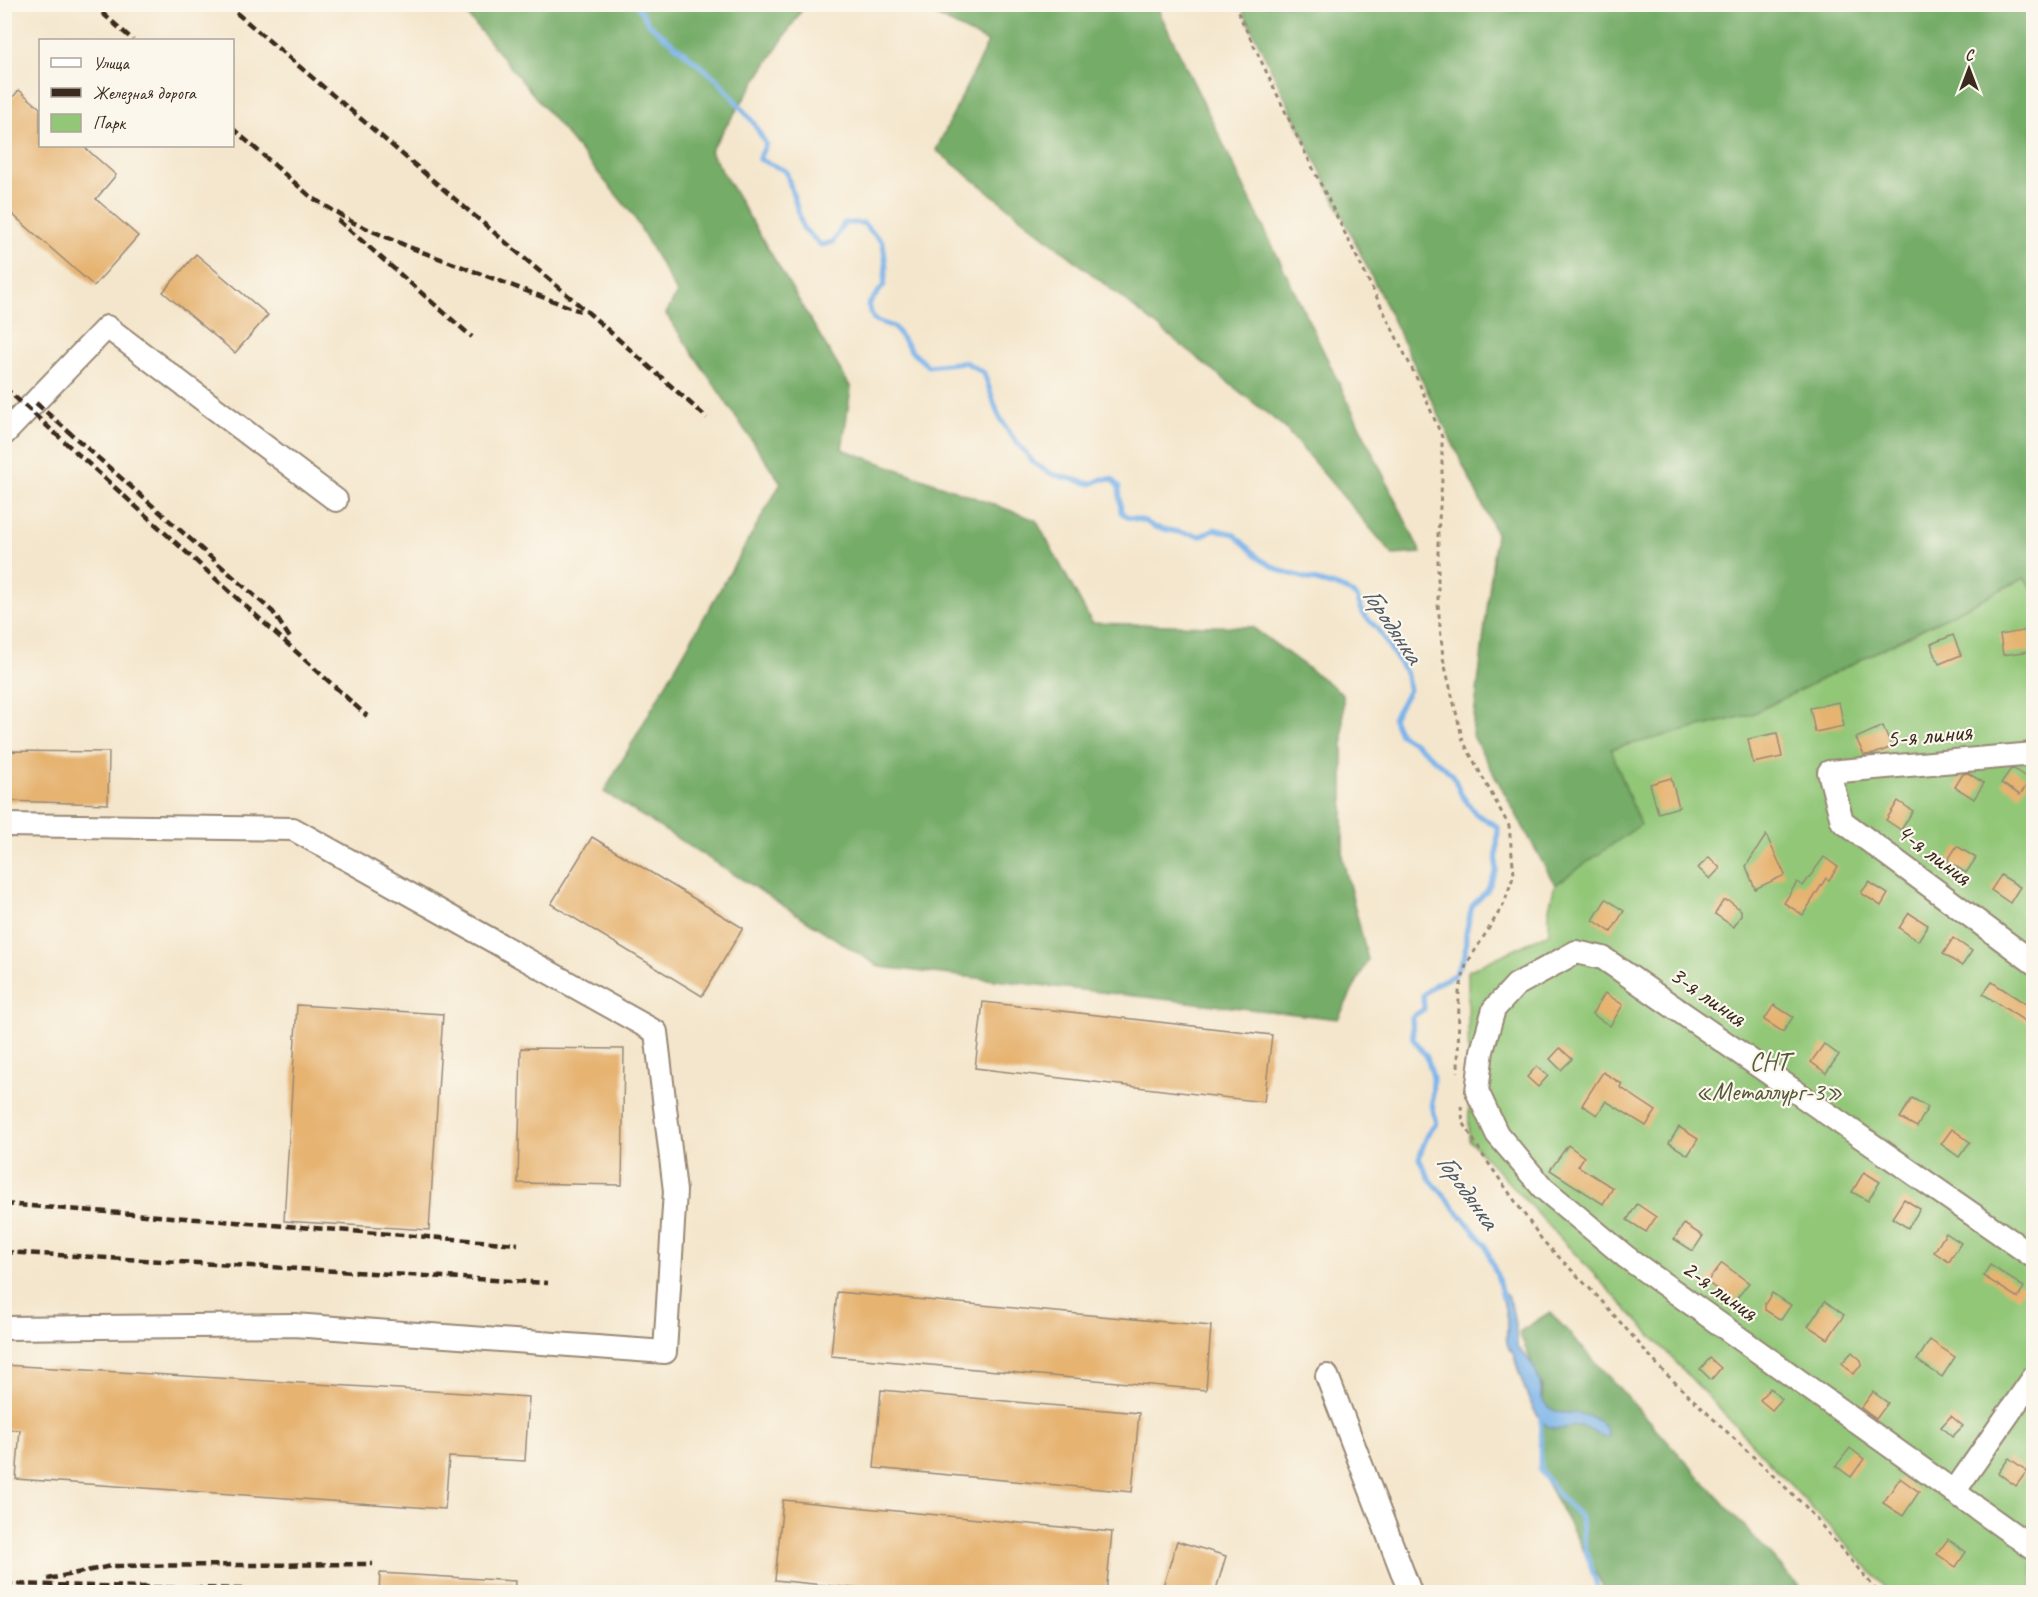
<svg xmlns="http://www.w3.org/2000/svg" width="2038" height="1597" viewBox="0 0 2038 1597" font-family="Caveat,sans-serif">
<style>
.green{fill:#92c778;stroke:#66784b;stroke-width:1.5}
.forest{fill:#75ac68;stroke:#586b43;stroke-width:1.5}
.water{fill:#7ab3ea;stroke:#5a6e84;stroke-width:1.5}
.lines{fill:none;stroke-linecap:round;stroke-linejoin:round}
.stream{stroke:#7ab3ea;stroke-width:5}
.building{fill:#e6b371}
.minor-casing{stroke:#988875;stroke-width:26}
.path{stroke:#988875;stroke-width:3;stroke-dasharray:4.5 4.5;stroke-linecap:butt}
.minor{stroke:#fff;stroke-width:22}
.rail{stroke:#3b2a1e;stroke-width:4.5;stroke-dasharray:9 4.5;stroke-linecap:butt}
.labels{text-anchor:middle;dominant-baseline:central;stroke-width:4.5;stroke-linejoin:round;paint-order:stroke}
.street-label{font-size:26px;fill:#3b2a1e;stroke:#fbf7ec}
.park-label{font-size:26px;fill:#555939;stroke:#fbf7ec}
.water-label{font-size:27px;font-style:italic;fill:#515a65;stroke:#fbf7ec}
</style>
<rect width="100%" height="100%" fill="#fbf7ec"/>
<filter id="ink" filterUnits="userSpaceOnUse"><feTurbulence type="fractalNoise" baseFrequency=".0167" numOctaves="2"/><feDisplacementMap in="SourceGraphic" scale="12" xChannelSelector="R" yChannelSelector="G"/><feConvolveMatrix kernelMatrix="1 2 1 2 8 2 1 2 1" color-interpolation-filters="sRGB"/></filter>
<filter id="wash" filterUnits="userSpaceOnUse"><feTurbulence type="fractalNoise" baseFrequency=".008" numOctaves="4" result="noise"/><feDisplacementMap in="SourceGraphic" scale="24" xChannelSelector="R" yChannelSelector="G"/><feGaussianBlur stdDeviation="1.35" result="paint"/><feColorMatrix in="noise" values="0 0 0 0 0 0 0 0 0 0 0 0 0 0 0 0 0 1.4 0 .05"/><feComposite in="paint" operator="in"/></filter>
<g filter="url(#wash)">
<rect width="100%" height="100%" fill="#f4e6cc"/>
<!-- green -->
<polygon class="green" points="2024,578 2034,589 2033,1592 1890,1592 1469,1140 1468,971 1549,933 1549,908 1555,885 1639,825 1610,749 1752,714"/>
<!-- forest -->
<g class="forest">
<polygon points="459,5 805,5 710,151 851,388 842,449 1036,520 1092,623 1252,627 1343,694 1343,860 1368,960 1338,1019 880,967 604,792 781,483 666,314 677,293 633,215"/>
<polygon points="915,5 1156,5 1421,553 1393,555 1284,427 936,150 988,42"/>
<polygon points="1240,5 2033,5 2033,589 2024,578 1752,714 1611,749 1640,825 1555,885 1472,734 1496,533"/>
<polygon points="1550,1312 1804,1592 1606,1592 1540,1470 1543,1401 1542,1387 1519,1332"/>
</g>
<!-- water -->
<path class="water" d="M1502,1292c3,2 5,4 7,7 3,6 9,40 8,48 11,9 19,21 23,36 2,10 0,18 10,25 9,7 16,4 27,5 13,3 31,9 31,23l-3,2c-8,-4 -16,-12 -25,-12 -8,-1 -16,3 -24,3 -23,-1 -37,-58 -43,-76 -10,-8 -5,-20 -6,-32 -1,-10 -4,-19 -5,-29z"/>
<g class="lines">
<!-- stream -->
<g class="stream">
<path d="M636,4l13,20 69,56 35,42 13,22 -7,15 27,12 17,57 18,17 12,-3 11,-19h19l20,20 3,23 -2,19 -16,20 6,15 20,7 18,25 16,14 37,-4 19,11 14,41 12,20 25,30 17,10 39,10 11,-5h10l7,8 2,25 6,5 18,4 9,6 29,6 18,3 13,-7 20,5 26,25 21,12 64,18 12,8 6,17 14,14 30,47 2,15 -16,28 7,16 16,10 37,31 8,19 15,20 22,13 -2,45 -9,19 -15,15 -6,27 -1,22 -11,20 -20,10 -11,10 1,14 -12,8 1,22 14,18 6,20 -1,27 4,20c-10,10 -13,22 -17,35l11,20 55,65 13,34 5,20"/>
<polyline points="1541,1414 1540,1470 1559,1495 1580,1517 1586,1551 1599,1592"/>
</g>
</g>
<g id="blocks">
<!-- building -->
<g class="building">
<polygon points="19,90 40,108 40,146 83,146 116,175 96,199 138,236 94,286 4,207 4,107"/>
<polygon points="196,254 268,315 235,353 163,292"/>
<polygon points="2028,630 2031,651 2003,655 2000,635"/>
<polygon points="1953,635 1961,655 1939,664 1931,644"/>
<polygon points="1839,702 1844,726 1815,732 1810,708"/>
<polygon points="1883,726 1892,747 1874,754 1864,755 1856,738"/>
<polygon points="1777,733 1782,757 1753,763 1748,739"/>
<polygon points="4,751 109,752 108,804 4,801"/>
<polygon points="2014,769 2030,780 2020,795 2001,783 2010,770"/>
<polygon points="1968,773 1984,783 1974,799 1955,787 1963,774"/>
<polygon points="1671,778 1679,807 1658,813 1650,784"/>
<polygon points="1898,801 1913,811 1901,830 1886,820"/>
<polygon points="1766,835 1785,875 1755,889 1746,866"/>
<polygon points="592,837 743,928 702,996 551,904"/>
<polygon points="1957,846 1976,858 1966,873 1947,861"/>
<polygon points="1709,857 1720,868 1710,879 1698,868"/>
<polygon points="1824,857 1838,867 1829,880 1826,878 1803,915 1784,903 1797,882 1803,886"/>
<polygon points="2001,875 2020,887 2010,903 1991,890"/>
<polygon points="1869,882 1888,894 1881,906 1861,893"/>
<polygon points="1606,899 1624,911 1611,932 1593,920"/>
<polygon points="1723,901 1729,901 1741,910 1741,915 1734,927 1715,914"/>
<polygon points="1909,913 1928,925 1918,941 1899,928"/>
<polygon points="1953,938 1972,951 1962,966 1943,954"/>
<polygon points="1992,982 2034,1009 2034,1027 1983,994"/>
<polygon points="1605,993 1623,1005 1610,1026 1592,1014"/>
<polygon points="983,1002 1272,1035 1264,1102 975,1068"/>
<polygon points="297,1005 443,1014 429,1230 284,1221"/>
<polygon points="1774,1005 1793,1017 1783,1032 1764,1020"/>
<polygon points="1824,1044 1839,1055 1826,1073 1811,1062"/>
<polygon points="521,1048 624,1049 622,1185 518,1183"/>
<polygon points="1560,1048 1572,1059 1561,1070 1550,1059"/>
<polygon points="1537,1066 1548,1076 1538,1087 1527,1077"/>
<polygon points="1603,1072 1622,1084 1620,1087 1656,1111 1646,1126 1606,1101 1597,1115 1582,1105"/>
<polygon points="1912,1098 1928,1107 1917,1127 1900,1118"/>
<polygon points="1679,1127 1698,1139 1688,1155 1669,1143"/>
<polygon points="1952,1129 1970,1142 1959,1157 1941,1144"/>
<polygon points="1568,1145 1584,1157 1578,1166 1613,1188 1603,1204 1550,1170"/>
<polygon points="1864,1172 1880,1182 1868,1201 1852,1192"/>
<polygon points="1904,1199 1920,1209 1908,1228 1892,1218"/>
<polygon points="1637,1204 1656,1217 1646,1232 1627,1220"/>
<polygon points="1684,1224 1703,1236 1693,1251 1674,1239"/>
<polygon points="1946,1233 1961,1243 1949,1262 1934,1252"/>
<polygon points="1722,1263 1749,1283 1734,1302 1707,1282"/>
<polygon points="1990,1265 2024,1287 2018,1298 1983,1276"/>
<polygon points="837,1292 1211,1326 1206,1390 831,1356"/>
<polygon points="1772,1293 1791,1305 1781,1320 1765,1310 1765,1304"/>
<polygon points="1825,1301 1844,1315 1828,1339 1808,1326"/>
<polygon points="1930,1340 1955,1357 1942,1377 1917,1360"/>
<polygon points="1852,1352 1861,1360 1861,1366 1853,1374 1842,1363"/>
<polygon points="1710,1358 1721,1368 1711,1380 1700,1369"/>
<polygon points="4,1365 529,1397 525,1461 449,1457 445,1509 16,1479 20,1430 4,1429"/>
<polygon points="1770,1388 1782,1399 1772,1410 1760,1400"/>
<polygon points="881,1390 1139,1413 1132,1492 874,1468"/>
<polygon points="1873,1392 1888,1403 1876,1419 1861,1408"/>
<polygon points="1951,1416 1963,1426 1952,1437 1941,1427"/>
<polygon points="1850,1448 1864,1459 1851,1477 1836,1466"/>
<polygon points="2009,1458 2027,1471 2016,1486 1998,1473"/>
<polygon points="1900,1478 1919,1492 1903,1516 1883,1503"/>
<polygon points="783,1500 1112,1532 1106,1593 901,1593 775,1580"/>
<polygon points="1948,1539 1966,1552 1956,1567 1937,1554"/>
<polygon points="1177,1541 1226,1556 1215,1593 1161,1593"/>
<polygon points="380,1573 515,1581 514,1593 379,1593"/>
</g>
</g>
</g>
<g filter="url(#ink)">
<use href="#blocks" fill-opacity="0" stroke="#988875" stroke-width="1.5"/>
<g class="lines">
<defs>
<g id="minor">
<polyline points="4,434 107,327 336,500"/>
<polyline points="2034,754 1829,772 1842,821 2034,963"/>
<polyline points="4,825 293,829 656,1032 675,1191 665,1352 294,1325 4,1328"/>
<polyline points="2034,1257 1603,958 1576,952 1516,985 1494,1009 1482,1051 1477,1091 1497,1134 1543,1188 1626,1257 2034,1549"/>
<polyline points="1327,1376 1410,1592"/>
<polyline points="1954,1492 2034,1377"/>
</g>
</defs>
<!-- minor casing -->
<use href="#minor" class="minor-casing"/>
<!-- path -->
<g class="path">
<polyline points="1234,4 1295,132 1420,385 1442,437 1442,480 1438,534 1438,604 1443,658 1463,741 1509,826 1514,874 1504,904 1466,965 1459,992 1458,1072"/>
<polyline points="1461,1106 1463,1122 1482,1154 1543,1241 1599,1298 1663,1371 1805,1506 1878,1592"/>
</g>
<!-- minor -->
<use href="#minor" class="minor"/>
<!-- rail -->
<g class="rail">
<polyline points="92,4 133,40"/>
<polyline points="226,4 591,315 707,418"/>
<polyline points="232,128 311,197 352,222 409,247 580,311"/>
<polyline points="338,220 472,337"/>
<polyline points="4,387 367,716"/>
<polyline points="36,403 273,612 292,641"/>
<polyline points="4,1204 518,1244"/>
<polyline points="4,1252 548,1283"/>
<polyline points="48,1579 111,1566 373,1564"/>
<polyline points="4,1584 379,1592"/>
</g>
</g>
</g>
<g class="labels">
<!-- street labels -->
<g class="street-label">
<text transform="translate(1929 735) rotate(-5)">5-я линия</text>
<text transform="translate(1934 854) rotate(37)">4-я линия</text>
<text transform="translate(1708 996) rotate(35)">3-я линия</text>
<text transform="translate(1720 1290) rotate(36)">2-я линия</text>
</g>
<!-- park labels -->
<g class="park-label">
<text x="1769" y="1061">СНТ<tspan x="1769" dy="30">«Металлург-3»</tspan></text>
</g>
<!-- water labels -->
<g class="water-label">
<text transform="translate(1393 625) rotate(56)">Городянка</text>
<text transform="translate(1468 1191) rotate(54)">Городянка</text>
</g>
</g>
<!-- margin -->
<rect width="2038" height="1597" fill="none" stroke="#fbf7ec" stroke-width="24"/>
<!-- legend -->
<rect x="39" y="39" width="195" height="108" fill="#fbf7ec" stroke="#aea59a" stroke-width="1.5"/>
<rect x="51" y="58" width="30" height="9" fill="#ffffff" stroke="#aea59a" stroke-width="1.5"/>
<text x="93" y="69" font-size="18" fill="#3b2a1e">Улица</text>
<rect x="51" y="88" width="30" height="9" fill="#3b2a1e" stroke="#aea59a" stroke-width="1.5"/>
<text x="93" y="99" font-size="18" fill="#3b2a1e">Железная дорога</text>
<rect x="51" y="114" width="30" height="18" fill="#92c778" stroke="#aea59a" stroke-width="1.5"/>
<text x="93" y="129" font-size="18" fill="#3b2a1e">Парк</text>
<!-- north arrow -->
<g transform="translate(1969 69)" stroke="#fbf7ec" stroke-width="4.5" paint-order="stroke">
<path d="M0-4.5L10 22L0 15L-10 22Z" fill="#3b2a1e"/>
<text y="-9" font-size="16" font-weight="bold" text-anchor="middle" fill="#3b2a1e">С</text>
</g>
</svg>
